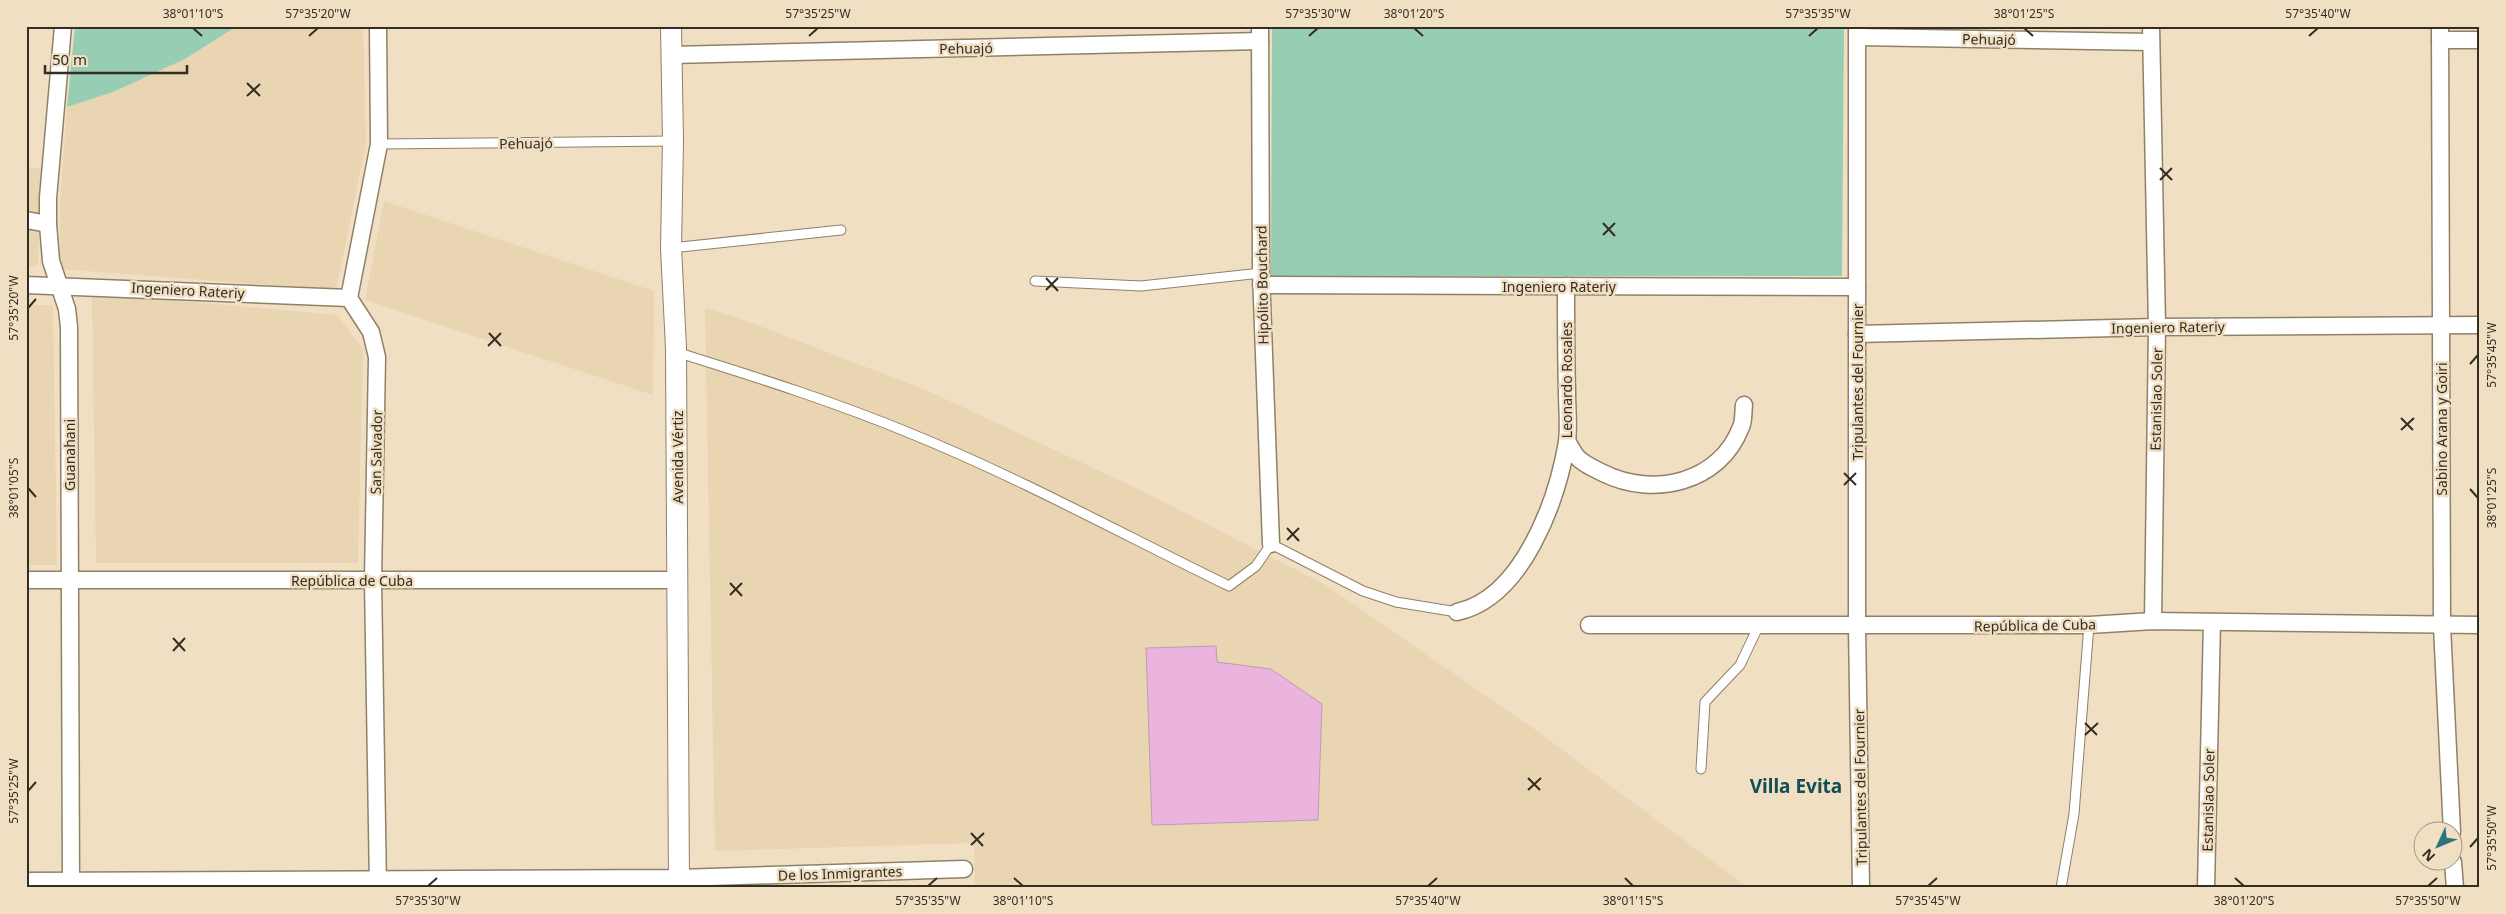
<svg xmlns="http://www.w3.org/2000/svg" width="2506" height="914" viewBox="0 0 2506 914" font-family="'Noto Sans',sans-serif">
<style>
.built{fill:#e9d5b1}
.green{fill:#97cdb3}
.building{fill:#eab4df;stroke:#b99eb3}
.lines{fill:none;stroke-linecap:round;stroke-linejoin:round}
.service-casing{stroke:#908166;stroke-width:11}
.minor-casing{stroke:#908166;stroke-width:19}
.tertiary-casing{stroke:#908166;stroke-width:22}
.service{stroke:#fff;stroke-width:9}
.minor{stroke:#fff;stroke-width:16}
.tertiary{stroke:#fff;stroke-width:20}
.ticks{fill:none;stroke:#332d22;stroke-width:2}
.labels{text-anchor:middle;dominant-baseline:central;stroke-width:5;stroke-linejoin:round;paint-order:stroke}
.street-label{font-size:14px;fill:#332d22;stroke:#f0dfc3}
.district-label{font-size:19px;font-weight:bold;fill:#124e56;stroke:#f0dfc3}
.neatline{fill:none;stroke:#332d22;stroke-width:2}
.ticks-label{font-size:12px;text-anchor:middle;fill:#332d22}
</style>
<rect width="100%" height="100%" fill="#f0dfc3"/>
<!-- built -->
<g class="built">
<polygon points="237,26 363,26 366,144 336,290 60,269 60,200 67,107 113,92 185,59"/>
<polygon points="26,166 41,169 38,266 26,266"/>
<polygon points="384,201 654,291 653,395 365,300"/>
<polygon points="92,293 337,315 363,349 358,563 96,563"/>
<polygon points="26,305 53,305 57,565 26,565"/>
<polygon points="705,308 741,319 928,391 1138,489 1324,584 1537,731 1748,888 975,888 974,843 715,851"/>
</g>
<!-- green -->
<g class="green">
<polygon points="75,26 237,26 185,59 113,92 67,107"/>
<polygon points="1272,26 1844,26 1842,276 1271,276"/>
</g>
<!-- building -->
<polygon class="building" points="1216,646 1217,662 1271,669 1322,704 1318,820 1152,825 1146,648"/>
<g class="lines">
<defs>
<g id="service">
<polyline points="379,144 673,141"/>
<polyline points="671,248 841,230"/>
<polyline points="1035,281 1141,286 1261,273"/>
<path d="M676,352c80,25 159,50 236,82 108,44 212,101 317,152l27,-20 15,-22 92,47 33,11 61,10"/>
<polyline points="1701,769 1705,702 1740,665 1759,625"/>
<polyline points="2061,888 2074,814 2089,625"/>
</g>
<g id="minor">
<polyline points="63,26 48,198 48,224 51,261 67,309 69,327 71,888"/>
<polyline points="1260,26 1261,273 1271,544"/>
<polyline points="1857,26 1857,626 1861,888"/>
<polyline points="2151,26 2157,327 2153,621"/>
<polyline points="2440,26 2442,626 2452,832"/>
<polyline points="1858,37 2151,42"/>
<polyline points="2440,40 2480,40"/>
<polyline points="672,55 1260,41"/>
<polyline points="26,220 48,224"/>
<polyline points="26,285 349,298"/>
<polyline points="1261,285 1857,287"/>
<polyline points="1857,334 2157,327 2480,325"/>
<path d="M1567,441c3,5 6,11 10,16 6,7 18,12 26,16 50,25 117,10 138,-46 3,-6 2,-15 3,-22"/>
<polyline points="26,580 677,580"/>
<path d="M1457,612c66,-14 100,-112 110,-170 2,-16 0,-34 0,-50 -1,-35 -1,-71 -1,-106"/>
<polyline points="1589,625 2089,625 2153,621 2480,625"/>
<polyline points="2453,862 2455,888"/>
<polyline points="26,881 679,878 964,869"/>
<polyline points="378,888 373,580 377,357 371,332 349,298 379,144 378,26"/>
<polyline points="2206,888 2212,622"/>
</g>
<polyline id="tertiary" points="671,26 673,141 671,248 676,348 679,888"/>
</defs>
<!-- service casing -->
<use href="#service" class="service-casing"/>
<!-- minor casing -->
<use href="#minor" class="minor-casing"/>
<!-- tertiary casing -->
<use href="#tertiary" class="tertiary-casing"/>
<!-- service -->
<use href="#service" class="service"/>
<!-- minor -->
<use href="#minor" class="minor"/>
<!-- tertiary -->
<use href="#tertiary" class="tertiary"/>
</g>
<!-- ticks -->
<path class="ticks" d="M193,28l9,8M1414,28l9,8M2024,28l9,8M309,36l9,-8M809,36l9,-8M1309,36l9,-8M1809,36l9,-8M2309,36l9,-8M247,83l13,13M247,96l13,-12M2160,168l12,12M2160,180l12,-12M1603,223l12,13M1603,235l12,-12M1046,278l12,13M1046,290l12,-12M28,308l8,-9M489,333l12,13M488,346l13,-13M2470,364l8,-9M2401,418l12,12M2401,430l13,-12M1844,473l12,12M1844,485l12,-12M28,488l8,9M2470,489l8,9M1287,528l12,13M1287,540l12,-12M730,583l12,13M730,595l12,-12M173,638l12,13M173,651l12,-13M2085,723l12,12M2085,735l13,-12M1528,778l12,12M1528,790l13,-12M28,791l8,-9M971,833l12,13M971,845l13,-12M2470,847l8,-9M1014,878l9,8M1625,878l8,8M2235,878l9,8M428,886l9,-8M928,886l9,-8M1428,886l9,-8M1928,886l9,-8M2428,886l9,-8"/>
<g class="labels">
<!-- street labels -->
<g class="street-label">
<text transform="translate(1989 39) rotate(1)">Pehuajó</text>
<text transform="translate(966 48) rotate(-1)">Pehuajó</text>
<text transform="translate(526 143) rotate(-1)">Pehuajó</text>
<text transform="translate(1262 285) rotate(-91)">Hipólito Bouchard</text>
<text x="1559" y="286">Ingeniero Rateriy</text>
<text transform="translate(188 290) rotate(3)">Ingeniero Rateriy</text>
<text transform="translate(2168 327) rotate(-1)">Ingeniero Rateriy</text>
<text transform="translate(1566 380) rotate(-90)">Leonardo Rosales</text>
<text transform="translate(1857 382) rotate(-90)">Tripulantes del Fournier</text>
<text transform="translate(2156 399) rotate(-89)">Estanislao Soler</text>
<text transform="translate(2441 429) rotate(-90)">Sabino Arana y Goiri</text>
<text transform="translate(376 452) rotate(-89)">San Salvador</text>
<text transform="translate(69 455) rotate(-90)">Guanahani</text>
<text transform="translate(677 457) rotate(-90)">Avenida Vértiz</text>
<text x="352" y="580">República de Cuba</text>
<text transform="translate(2035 625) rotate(-1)">República de Cuba</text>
<text transform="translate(1860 787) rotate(-91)">Tripulantes del Fournier</text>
<text transform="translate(2208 800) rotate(-89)">Estanislao Soler</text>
<text transform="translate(840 873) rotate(-2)">De los Inmigrantes</text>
</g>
<!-- district labels -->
<g class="district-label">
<text x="1796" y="786">Villa Evita</text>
</g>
</g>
<!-- border -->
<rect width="2506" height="914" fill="none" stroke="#f0dfc3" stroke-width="55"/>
<!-- north arrow -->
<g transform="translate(2438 846) rotate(226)"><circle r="24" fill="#f0dfc3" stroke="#a49883"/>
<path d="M0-4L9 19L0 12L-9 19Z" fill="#2d7480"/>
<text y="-8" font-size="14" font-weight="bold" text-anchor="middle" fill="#332d22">N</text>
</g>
<!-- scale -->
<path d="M45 65v8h142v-8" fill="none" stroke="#332d22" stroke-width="2.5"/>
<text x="52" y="65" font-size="15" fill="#332d22" stroke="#f0dfc3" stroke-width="4" paint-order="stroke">50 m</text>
<rect x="28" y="28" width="2450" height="858" class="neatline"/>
<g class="ticks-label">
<text x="193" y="18">38°01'10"S</text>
<text x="318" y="18">57°35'20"W</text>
<text x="818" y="18">57°35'25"W</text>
<text x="1318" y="18">57°35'30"W</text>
<text x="1414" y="18">38°01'20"S</text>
<text x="1818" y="18">57°35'35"W</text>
<text x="2024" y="18">38°01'25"S</text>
<text x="2318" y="18">57°35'40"W</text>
<text transform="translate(14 308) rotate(-90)" y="4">57°35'20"W</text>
<text transform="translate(2492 355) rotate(-90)" y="4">57°35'45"W</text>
<text transform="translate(14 488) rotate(-90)" y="4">38°01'05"S</text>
<text transform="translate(2492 498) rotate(-90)" y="4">38°01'25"S</text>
<text transform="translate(14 791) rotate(-90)" y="4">57°35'25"W</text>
<text transform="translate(2492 838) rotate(-90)" y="4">57°35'50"W</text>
<text x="428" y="905">57°35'30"W</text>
<text x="928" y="905">57°35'35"W</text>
<text x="1023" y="905">38°01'10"S</text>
<text x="1428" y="905">57°35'40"W</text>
<text x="1633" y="905">38°01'15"S</text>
<text x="1928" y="905">57°35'45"W</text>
<text x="2244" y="905">38°01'20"S</text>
<text x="2428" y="905">57°35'50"W</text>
</g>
</svg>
